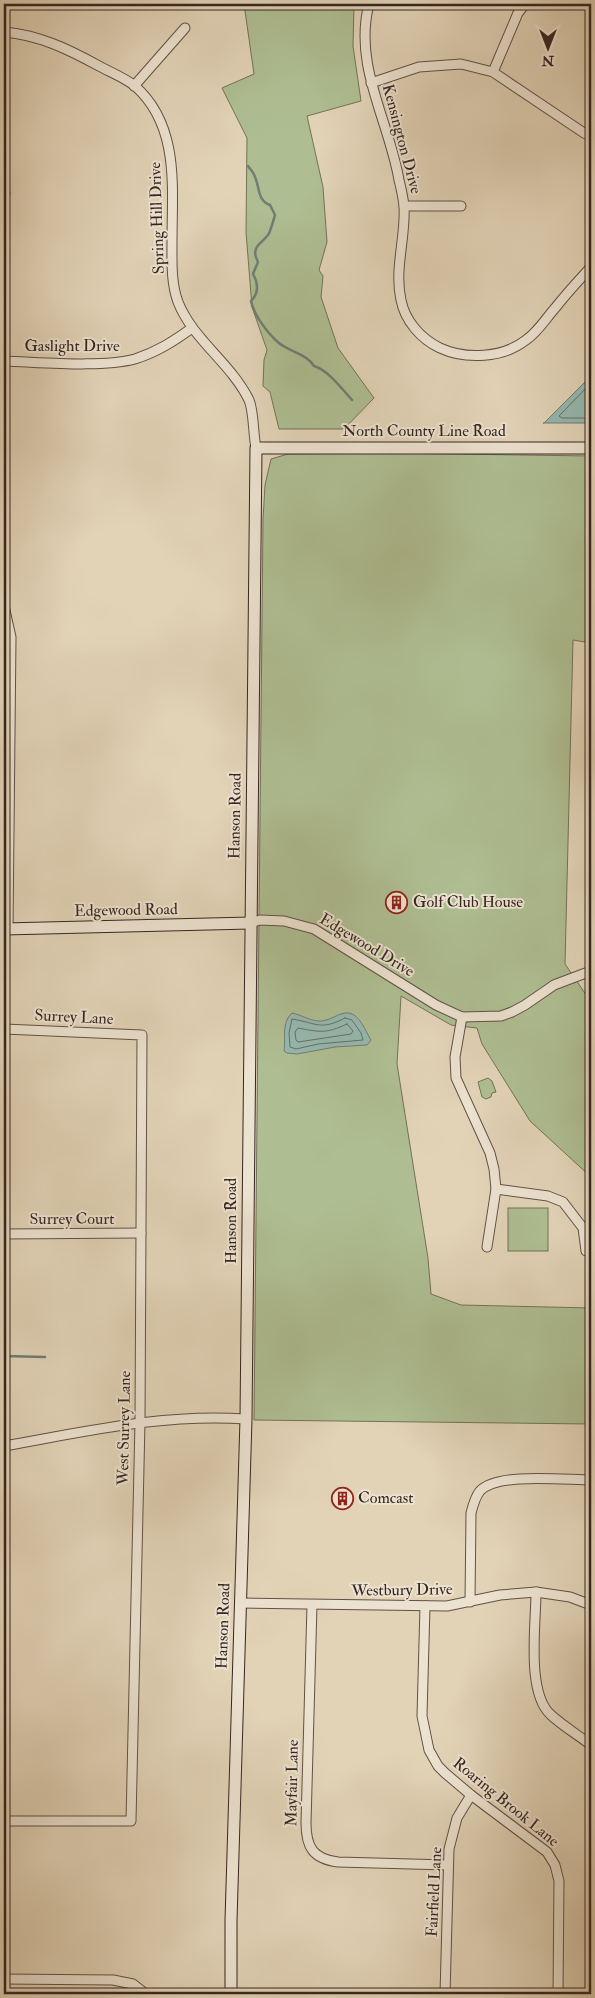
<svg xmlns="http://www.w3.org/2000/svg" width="595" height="1998" viewBox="0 0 595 1998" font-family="'IM FELL Double Pica',serif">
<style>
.green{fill:#aebe92;stroke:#72725a}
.water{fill:#95b8af;stroke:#6f7e76}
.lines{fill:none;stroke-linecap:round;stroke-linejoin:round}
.shore{stroke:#666f68;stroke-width:1}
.stream{stroke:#6f7e76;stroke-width:2.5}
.street-casing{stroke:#615146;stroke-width:11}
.secondary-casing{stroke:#362621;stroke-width:13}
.street{stroke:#ece2d0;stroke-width:9}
.secondary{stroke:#ece2d0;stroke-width:11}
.labels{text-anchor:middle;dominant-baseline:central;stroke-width:4;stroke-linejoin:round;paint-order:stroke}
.street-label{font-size:16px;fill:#362621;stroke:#ece2d0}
.poi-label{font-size:16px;fill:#362621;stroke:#ece2d0;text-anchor:start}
</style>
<rect width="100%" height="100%" fill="#e2d3b7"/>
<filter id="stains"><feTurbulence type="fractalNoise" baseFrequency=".004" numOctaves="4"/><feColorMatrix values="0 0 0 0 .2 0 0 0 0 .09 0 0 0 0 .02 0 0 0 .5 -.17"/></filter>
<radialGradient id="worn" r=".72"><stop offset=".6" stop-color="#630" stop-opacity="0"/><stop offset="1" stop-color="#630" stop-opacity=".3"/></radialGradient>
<!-- green -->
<g class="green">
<polygon points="244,4 354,4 353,46 361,101 307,116 323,187 327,242 319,270 323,276 321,297 338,348 374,398 344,429 279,429 270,392 263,386 264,360 267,350 252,307 246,232 247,138 222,88 254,74"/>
<polygon points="382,453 591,456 591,643 573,640 565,964 591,1002 591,1177 530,1121 482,1044 477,1028 451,1025 401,996 397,1064 428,1258 431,1294 461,1305 591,1308 591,1424 254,1420 263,520 265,485 271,459 288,454"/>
<polygon points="488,1078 492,1081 496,1092 492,1093 491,1097 486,1099 482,1097 478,1082"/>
<rect x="508" y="1208" width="40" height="43"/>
</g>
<!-- water -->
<g class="water">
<polygon points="591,376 591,423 543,423 544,423"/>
<path d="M292,1013c10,2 20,9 30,8 9,-1 15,-7 23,-8 14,-2 20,18 26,27l-4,5 -32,2 -38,7 -10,-1 -3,-2c2,-13 -3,-28 8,-38z"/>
</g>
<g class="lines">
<!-- shore -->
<g class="shore">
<polyline points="591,383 559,416 562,418 591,418"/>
<path d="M345,1018l7,2 9,13 2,7 -45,4 -22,5 -6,-2 -1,-14 3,-14c25,4 28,12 53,-1z"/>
<path d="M347,1024l6,7 -2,3 -53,8 -2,-2 -1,-8 3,-4c21,4 28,6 49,-4z"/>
</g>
<!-- stream -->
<g class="stream">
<path d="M248,166c2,3 6,7 7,11 5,11 2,23 15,28l5,10c-1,3 -5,18 -7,20 -7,9 -18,12 -10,27l-5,12c5,9 6,19 -2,27 3,14 17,33 28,42 11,9 28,11 35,23 14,4 28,23 38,34"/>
<polyline points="4,1356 45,1357"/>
</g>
<defs>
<g id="street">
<path d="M369,4c-16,61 20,117 30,176 2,8 4,17 5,26 2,31 -10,63 -3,94 4,21 20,39 39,48 26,12 63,10 86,-8 13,-9 20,-22 30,-33 11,-14 23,-27 35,-40"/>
<path d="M4,32c35,3 64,17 95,34 11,6 26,12 36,20 45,40 37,102 37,156 0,20 -1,41 6,60 15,38 53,61 71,98 5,12 4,33 7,48"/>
<polyline points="493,72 518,13 525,4"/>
<polyline points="371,83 419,67 461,64 493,72 584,133 591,136"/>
<polyline points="134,86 185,28"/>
<polyline points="4,193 5,193"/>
<polyline points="404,206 461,206"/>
<path d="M4,361c36,1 97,7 131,-2 22,-7 39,-18 57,-31"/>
<polyline points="4,606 11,637 8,929"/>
<polyline points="250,923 260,920 284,921 314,929 436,1005 462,1017 501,1016 512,1012 525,1005 554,985 591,971"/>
<polyline points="462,1017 455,1057 456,1078 490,1153 494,1169 496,1189 487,1247"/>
<polyline points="4,1029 142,1035 140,1422 131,1821 4,1821"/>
<polyline points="496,1189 548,1196 563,1202 583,1228 586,1251"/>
<polyline points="4,1234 141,1233"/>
<path d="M4,1446c80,-14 160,-33 242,-27"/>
<path d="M536,1592c0,32 -10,101 15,123 12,11 27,20 40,30"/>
<path d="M470,1602l1,-89c2,-8 4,-16 9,-22 18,-19 85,-11 111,-11"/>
<polyline points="240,1603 447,1606 500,1595 536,1592 570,1597 591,1605"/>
<path d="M312,1605l-6,218c0,24 7,36 32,39l110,3"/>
<polyline points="425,1606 422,1716 429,1750 438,1766 445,1773 471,1795 547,1852 555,1865 559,1881 558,1994"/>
<polyline points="4,1979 113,1980 133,1984 146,1994"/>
<polyline points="445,1994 449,1849 457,1818 471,1795"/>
</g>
<g id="secondary">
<polyline points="4,929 250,923"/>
<polyline points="231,1994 231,1921 246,1419 256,448 591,448"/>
</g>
</defs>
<!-- street casing -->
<use href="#street" class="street-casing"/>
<!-- secondary casing -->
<use href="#secondary" class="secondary-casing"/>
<!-- street -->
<use href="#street" class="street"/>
<!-- secondary -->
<use href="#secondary" class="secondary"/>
</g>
<!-- icons -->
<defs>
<symbol id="building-ring" viewBox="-11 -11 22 22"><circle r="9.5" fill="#ece2d0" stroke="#8f2418" stroke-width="1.5"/><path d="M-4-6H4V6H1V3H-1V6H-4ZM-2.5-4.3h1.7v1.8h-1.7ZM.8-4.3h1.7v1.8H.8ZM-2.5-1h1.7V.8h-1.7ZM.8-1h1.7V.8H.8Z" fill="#8f2418"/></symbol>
</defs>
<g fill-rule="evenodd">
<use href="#building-ring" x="384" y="890" width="25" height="25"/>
<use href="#building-ring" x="330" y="1486" width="25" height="25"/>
</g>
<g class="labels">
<!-- street labels -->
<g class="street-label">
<text transform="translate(402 139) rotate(75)">Kensington Drive</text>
<text transform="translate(157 218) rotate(-92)">Spring Hill Drive</text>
<text x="72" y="346">Gaslight Drive</text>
<text x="424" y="431">North County Line Road</text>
<text transform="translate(235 816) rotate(-89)">Hanson Road</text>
<text transform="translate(126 910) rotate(-1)">Edgewood Road</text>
<text transform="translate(367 945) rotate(31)">Edgewood Drive</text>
<text transform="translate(74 1017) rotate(3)">Surrey Lane</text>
<text x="72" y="1219">Surrey Court</text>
<text transform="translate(231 1221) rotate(-90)">Hanson Road</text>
<text transform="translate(124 1428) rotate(-89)">West Surrey Lane</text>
<text transform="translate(402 1590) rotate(-1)">Westbury Drive</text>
<text transform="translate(223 1626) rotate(-88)">Hanson Road</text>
<text transform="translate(292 1783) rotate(-89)">Mayfair Lane</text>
<text transform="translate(506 1802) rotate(39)">Roaring Brook Lane</text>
<text transform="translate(434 1892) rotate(-87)">Fairfield Lane</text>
</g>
<!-- poi labels -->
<g class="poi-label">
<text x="413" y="902">Golf Club House</text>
<text x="358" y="1498">Comcast</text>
</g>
</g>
<!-- margin -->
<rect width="595" height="1998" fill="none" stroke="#e2d3b7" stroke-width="20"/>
<rect x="5" y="5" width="585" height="1988" fill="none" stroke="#362621" stroke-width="2.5"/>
<rect x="10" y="10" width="575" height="1978" fill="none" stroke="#362621"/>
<!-- north arrow -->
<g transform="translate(548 48) rotate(180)" stroke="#ece2d0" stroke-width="4" paint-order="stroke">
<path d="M0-4L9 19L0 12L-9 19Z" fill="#362621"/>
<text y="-8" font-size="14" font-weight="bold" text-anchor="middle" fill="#362621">N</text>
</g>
<rect width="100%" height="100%" filter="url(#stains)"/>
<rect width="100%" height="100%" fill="url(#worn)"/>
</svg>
